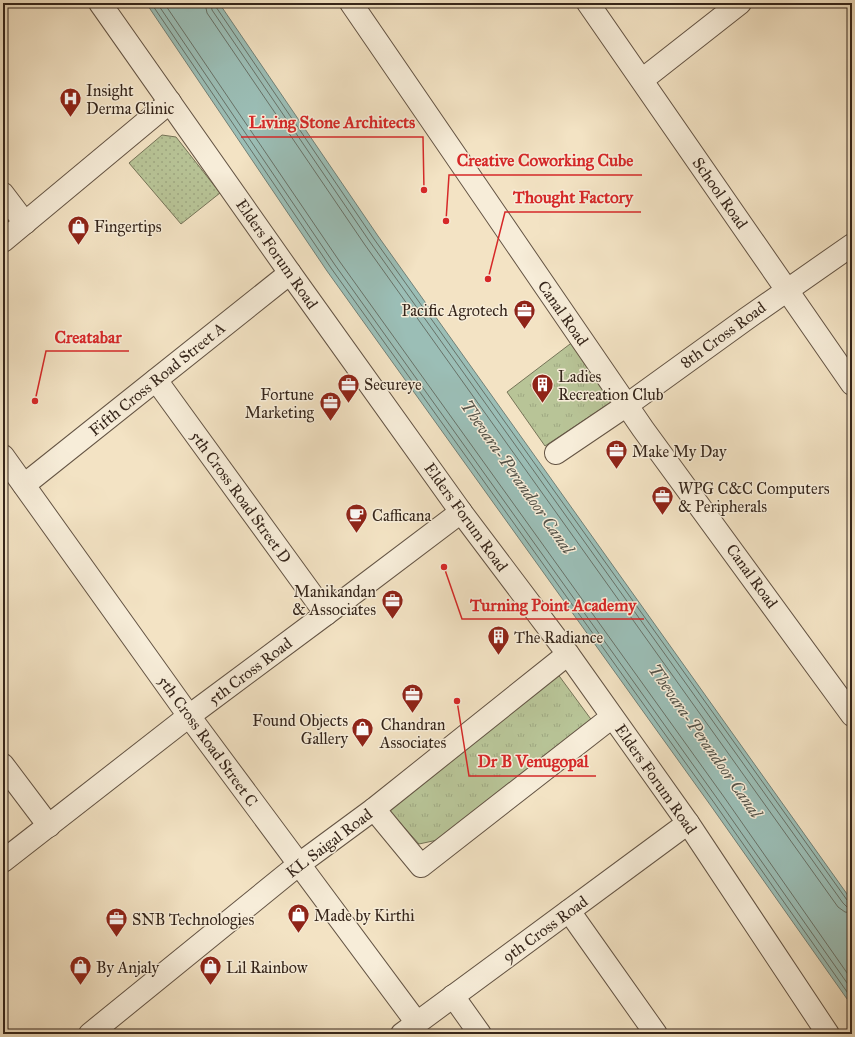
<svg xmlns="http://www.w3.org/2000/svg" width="855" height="1037" viewBox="0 0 855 1037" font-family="'IM FELL Great Primer',serif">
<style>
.grass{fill:url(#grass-dots);stroke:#767458}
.park{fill:url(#park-tufts);stroke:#767458}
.water{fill:#9bbeb6;stroke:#728178}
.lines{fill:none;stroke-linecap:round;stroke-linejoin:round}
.shore{stroke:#687268;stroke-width:1}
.minor-casing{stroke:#645444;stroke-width:24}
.minor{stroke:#f7edd9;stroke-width:22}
.labels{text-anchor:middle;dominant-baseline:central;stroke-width:3;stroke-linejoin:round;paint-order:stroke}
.poi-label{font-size:16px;fill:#35251a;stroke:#f7edd9;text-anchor:start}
.street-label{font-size:16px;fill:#35251a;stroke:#f7edd9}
.water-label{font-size:17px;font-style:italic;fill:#545349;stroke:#f7edd9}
.leader{fill:none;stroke:#d62828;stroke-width:1.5}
.callout-dot{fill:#d62828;stroke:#f7edd9;stroke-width:1.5}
.callout-label{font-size:17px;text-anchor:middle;font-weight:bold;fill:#d62828;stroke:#f7edd9;stroke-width:3;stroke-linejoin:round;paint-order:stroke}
</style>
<defs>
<pattern id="grass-dots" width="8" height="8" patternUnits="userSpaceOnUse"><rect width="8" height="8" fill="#b8c497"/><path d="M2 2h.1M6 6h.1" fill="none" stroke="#9fa882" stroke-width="1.8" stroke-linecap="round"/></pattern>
<pattern id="park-tufts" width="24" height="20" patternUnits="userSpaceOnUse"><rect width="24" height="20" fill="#b8c497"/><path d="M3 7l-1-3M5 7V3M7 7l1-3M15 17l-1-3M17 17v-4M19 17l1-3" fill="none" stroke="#9fa882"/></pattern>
</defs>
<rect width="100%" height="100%" fill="#f3e3c4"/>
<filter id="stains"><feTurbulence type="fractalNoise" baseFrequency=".005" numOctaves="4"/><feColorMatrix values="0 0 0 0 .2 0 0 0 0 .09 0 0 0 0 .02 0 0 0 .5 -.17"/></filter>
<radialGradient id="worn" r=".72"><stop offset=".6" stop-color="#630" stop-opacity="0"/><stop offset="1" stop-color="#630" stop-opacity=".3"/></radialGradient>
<!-- grass -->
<polygon class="grass" points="162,135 176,137 220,193 181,224 129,163"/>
<!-- park -->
<g class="park">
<polygon points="574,341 613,401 545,446 507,392"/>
<polygon points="557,673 593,722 442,839 419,844 387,808"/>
</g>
<!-- water -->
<polygon class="water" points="146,3 219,3 378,236 852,901 852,1006 711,806 327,271"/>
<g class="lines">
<!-- shore -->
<g class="shore">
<polyline points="151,3 331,268 715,804 852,999"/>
<polyline points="157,3 335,265 719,801 852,990"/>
<polyline points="164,3 340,262 724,797 852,980"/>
<polyline points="205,3 207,13 365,245 838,907 845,912 852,913"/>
<polyline points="211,3 212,10 370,242 843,903 847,907 852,907"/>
<polyline points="216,3 216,7 374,239 847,900 852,902"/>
</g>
<defs>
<g id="minor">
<polyline points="100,3 290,273 461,512 568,654 688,823 828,1034"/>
<polyline points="351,3 643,429 852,715"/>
<polyline points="588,3 852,384"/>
<polyline points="642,80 740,3"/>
<polyline points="3,194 25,223"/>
<polyline points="3,241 170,102"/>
<polyline points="156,380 326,614"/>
<polyline points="556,453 627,405 746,319 852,245"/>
<polyline points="3,456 189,716 417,1023"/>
<polyline points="24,485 290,273"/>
<polyline points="3,765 49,826"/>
<polyline points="374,809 421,866 612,717"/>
<polyline points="3,861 189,716 326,614 461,512"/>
<polyline points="569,911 656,1034"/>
<polyline points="453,996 480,1034"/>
<polyline points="90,1034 298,865 374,809 568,654"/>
<polyline points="402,1034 688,823"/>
</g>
</defs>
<!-- minor casing -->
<use href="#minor" class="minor-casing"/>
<!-- minor -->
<use href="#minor" class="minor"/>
</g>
<!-- icons -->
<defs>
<symbol id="hospital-pin" viewBox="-11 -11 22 30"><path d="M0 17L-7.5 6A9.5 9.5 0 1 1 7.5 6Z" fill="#8f2418" stroke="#f7edd9"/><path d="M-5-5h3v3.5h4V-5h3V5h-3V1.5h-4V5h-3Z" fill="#fff"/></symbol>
<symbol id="shop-pin" viewBox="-11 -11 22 30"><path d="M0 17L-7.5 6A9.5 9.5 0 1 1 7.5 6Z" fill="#8f2418" stroke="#f7edd9"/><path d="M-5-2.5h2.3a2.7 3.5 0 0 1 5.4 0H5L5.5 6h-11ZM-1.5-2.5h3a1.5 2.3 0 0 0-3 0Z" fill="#fff"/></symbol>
<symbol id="office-pin" viewBox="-11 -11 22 30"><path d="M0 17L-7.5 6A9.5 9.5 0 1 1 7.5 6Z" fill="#8f2418" stroke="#f7edd9"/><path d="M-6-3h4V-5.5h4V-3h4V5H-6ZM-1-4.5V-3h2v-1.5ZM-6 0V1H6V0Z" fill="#fff"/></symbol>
<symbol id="building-pin" viewBox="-11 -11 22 30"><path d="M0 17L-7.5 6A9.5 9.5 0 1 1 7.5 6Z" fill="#8f2418" stroke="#f7edd9"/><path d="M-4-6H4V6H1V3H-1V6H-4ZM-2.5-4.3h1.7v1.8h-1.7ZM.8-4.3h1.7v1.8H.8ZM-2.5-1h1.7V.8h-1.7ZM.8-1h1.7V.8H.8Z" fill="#fff"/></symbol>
<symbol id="cafe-pin" viewBox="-11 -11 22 30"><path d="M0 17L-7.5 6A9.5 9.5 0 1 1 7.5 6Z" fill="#8f2418" stroke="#f7edd9"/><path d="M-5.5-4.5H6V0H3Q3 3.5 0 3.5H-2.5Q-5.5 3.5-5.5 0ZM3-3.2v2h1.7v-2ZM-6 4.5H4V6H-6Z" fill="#fff"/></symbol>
</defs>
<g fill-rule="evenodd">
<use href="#hospital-pin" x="58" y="86" width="25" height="34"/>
<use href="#shop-pin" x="66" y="214" width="25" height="34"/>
<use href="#office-pin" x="512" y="298" width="25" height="34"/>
<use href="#office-pin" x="336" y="372" width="25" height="34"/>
<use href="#building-pin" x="530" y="372" width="25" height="34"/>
<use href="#office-pin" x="318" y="390" width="25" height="34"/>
<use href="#office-pin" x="604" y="438" width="25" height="34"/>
<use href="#office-pin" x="650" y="484" width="25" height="34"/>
<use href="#cafe-pin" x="344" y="502" width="25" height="34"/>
<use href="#office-pin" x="380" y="588" width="25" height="34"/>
<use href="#building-pin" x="486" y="624" width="25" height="34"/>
<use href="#office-pin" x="400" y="682" width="25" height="34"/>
<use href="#shop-pin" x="350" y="716" width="25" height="34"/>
<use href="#shop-pin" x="286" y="902" width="25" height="34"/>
<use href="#office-pin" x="104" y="906" width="25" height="34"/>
<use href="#shop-pin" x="68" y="954" width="25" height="34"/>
<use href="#shop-pin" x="198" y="954" width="25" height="34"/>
</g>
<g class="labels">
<!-- poi labels -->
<g class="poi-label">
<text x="86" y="90">Insight<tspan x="86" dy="18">Derma Clinic</tspan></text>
<text x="94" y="226">Fingertips</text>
<text x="508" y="310" text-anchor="end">Pacific Agrotech</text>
<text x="558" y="376">Ladies<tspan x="558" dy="18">Recreation Club</tspan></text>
<text x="364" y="384">Secureye</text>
<text x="314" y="394" text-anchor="end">Fortune<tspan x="314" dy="18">Marketing</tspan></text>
<text x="632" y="451">Make My Day</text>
<text x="678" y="488">WPG C&amp;C Computers<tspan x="678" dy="18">&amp; Peripherals</tspan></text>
<text x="372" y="515">Cafficana</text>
<text x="376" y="591" text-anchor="end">Manikandan<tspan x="376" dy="18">&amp; Associates</tspan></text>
<text x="514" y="637">The Radiance</text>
<text x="348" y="720" text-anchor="end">Found Objects<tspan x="348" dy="18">Gallery</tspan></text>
<text x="413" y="724" text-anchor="middle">Chandran<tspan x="413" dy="18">Associates</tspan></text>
<text x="314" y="915">Made by Kirthi</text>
<text x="132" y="919">SNB Technologies</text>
<text x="96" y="967">By Anjaly</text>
<text x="226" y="967">Lil Rainbow</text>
</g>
<!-- street labels -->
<g class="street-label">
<text transform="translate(720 193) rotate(55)">School Road</text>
<text transform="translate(277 254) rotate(55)">Elders Forum Road</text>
<text transform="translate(563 313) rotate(55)">Canal Road</text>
<text transform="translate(723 335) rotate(-36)">8th Cross Road</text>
<text transform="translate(157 379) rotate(-39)">Fifth Cross Road Street A</text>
<text transform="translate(241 497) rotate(54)">5th Cross Road Street D</text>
<text transform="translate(466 517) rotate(54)">Elders Forum Road</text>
<text transform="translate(752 576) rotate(54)">Canal Road</text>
<text transform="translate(250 671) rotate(-37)">5th Cross Road</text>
<text transform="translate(208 741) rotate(54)">5th Cross Road Street C</text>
<text transform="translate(656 779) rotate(55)">Elders Forum Road</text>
<text transform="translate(329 843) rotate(-37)">KL Saigal Road</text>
<text transform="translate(545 929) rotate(-36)">9th Cross Road</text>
</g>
<!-- water labels -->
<g class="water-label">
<text transform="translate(517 477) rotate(55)">Thevara-Perandoor Canal</text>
<text transform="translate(705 741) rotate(55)">Thevara-Perandoor Canal</text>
</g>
</g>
<!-- callouts -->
<path class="leader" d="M424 190L423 137H241M446 221L449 175H642M488 279L505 212H641M35 401L46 351H129M444 567L462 619H644M457 701L469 776H596"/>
<g class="callout-dot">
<circle cx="424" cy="190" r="4"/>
<circle cx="446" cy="221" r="4"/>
<circle cx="488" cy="279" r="4"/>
<circle cx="35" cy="401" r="4"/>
<circle cx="444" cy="567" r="4"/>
<circle cx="457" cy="701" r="4"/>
</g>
<g class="callout-label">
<text x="332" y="128">Living Stone Architects</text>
<text x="545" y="166">Creative Coworking Cube</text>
<text x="573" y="203">Thought Factory</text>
<text x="88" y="343">Creatabar</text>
<text x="553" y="611">Turning Point Academy</text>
<text x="533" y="767">Dr B Venugopal</text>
</g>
<!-- margin -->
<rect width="855" height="1037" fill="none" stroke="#f3e3c4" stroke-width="16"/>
<rect x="4" y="4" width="847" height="1029" fill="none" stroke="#35251a" stroke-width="2"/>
<rect x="8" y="8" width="839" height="1021" fill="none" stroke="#35251a"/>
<rect width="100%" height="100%" filter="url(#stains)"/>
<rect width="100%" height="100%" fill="url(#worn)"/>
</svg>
